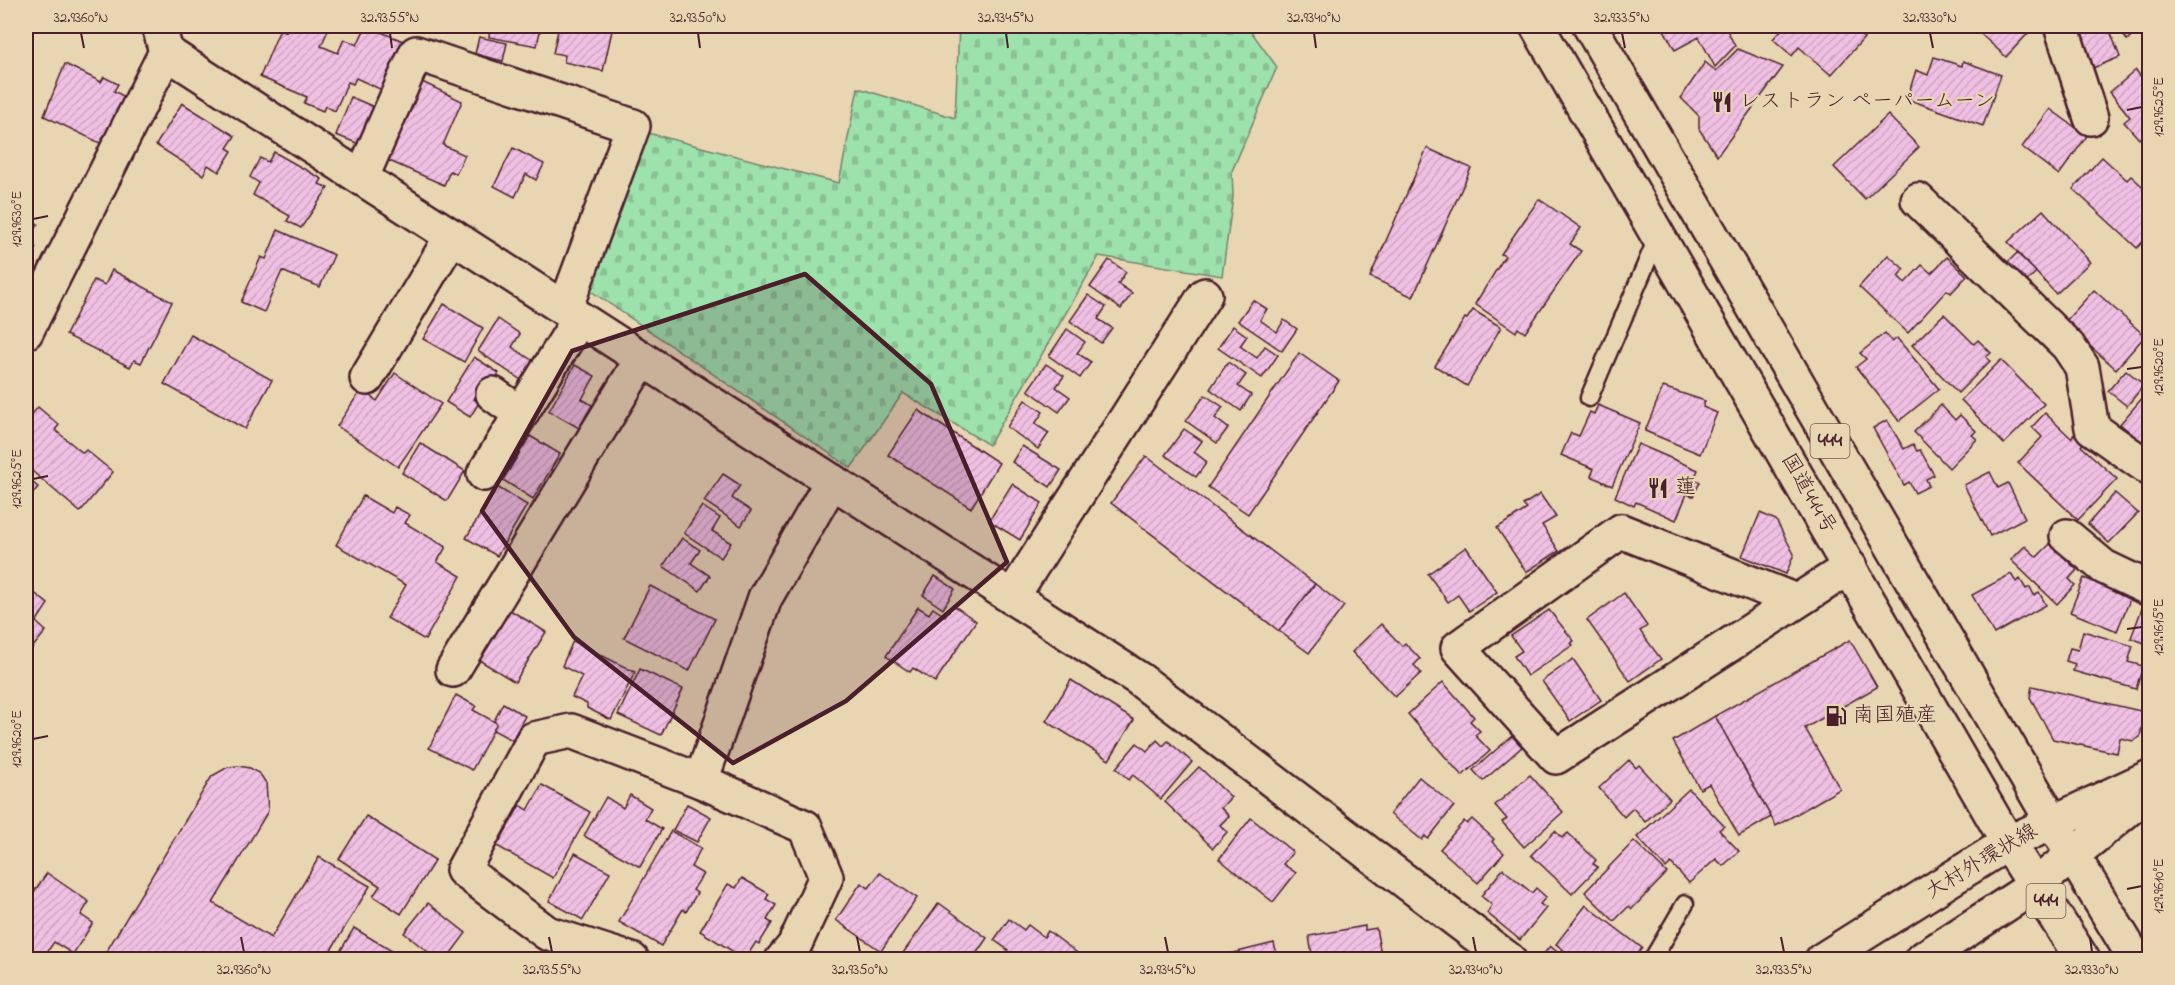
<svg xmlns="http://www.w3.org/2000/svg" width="2175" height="985" viewBox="0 0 2175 985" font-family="'Indie Flower','Klee One',sans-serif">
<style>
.cemetery{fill:url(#cemetery-stones);stroke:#74806c;stroke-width:1.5}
.building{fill:url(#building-hatch);stroke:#4a1f2b;stroke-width:1.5}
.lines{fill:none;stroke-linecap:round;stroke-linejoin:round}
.lane-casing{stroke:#4a1f2b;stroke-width:21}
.street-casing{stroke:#4a1f2b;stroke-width:38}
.secondary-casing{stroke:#4a1f2b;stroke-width:38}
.highway-casing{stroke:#4a1f2b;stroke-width:38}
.lane{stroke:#e8d6b3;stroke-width:16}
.street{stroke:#e8d6b3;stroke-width:33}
.secondary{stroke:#e8d6b3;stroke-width:33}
.highway{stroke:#e8d6b3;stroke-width:33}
.marked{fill:#4a1f2b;fill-opacity:0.2;stroke:#4a1f2b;stroke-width:4.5;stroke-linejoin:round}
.ticks{fill:none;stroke:#4a1f2b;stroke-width:2}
.labels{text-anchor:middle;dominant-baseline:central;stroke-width:4.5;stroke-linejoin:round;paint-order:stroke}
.shield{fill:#e8d6b3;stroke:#795654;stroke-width:1.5}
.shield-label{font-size:20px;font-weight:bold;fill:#4a1f2b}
.poi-label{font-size:21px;fill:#4a1f2b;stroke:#e8d6b3;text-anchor:start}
.street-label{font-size:21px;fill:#4a1f2b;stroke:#e8d6b3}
.neatline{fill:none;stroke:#4a1f2b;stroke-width:2}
.ticks-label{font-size:15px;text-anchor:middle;fill:#4a1f2b}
</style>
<defs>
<pattern id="cemetery-stones" width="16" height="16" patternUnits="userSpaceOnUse" patternTransform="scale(1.5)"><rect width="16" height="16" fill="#9de1ac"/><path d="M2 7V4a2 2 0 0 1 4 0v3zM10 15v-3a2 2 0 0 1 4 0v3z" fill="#89c194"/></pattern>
<pattern id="building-hatch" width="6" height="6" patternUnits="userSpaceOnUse" patternTransform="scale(1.5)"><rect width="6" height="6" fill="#f0c0e3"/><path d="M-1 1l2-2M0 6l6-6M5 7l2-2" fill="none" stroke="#cfa5c3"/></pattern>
</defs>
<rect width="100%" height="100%" fill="#e8d6b3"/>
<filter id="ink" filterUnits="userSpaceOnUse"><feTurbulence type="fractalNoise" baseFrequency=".0167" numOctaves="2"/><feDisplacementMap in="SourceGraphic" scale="12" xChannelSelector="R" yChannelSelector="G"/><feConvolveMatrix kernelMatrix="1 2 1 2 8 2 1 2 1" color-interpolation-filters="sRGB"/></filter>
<g filter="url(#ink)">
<!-- cemetery -->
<polygon class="cemetery" points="959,26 1247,26 1277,67 1232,171 1233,197 1222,276 1099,256 989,445 903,393 851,468 585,287 644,132 839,183 858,88 955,118"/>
<!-- building -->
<g class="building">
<polygon points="289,26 330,26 321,46 338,53 344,39 357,45 366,26 403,41 382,90 356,78 353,84 348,82 335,111 325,106 323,111 304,103 307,97 260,77 280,29 286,32"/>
<polygon points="490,26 541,26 537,46 489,37"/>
<polygon points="559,26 613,26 603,71 564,62 565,55 553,53"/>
<polygon points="1662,26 1725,26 1735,46 1715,67 1699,37 1675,50"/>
<polygon points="1785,26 1850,26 1864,38 1831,75 1799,47 1792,56 1773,39"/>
<polygon points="1972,26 2035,26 2006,57"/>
<polygon points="2072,26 2108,26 2120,57 2088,70"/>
<polygon points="2117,26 2141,26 2127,40"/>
<polygon points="479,37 507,43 503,61 475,54"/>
<polygon points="1738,49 1783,67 1717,156 1699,129 1699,116 1681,98 1705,62 1716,71"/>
<polygon points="1934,57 1962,66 1963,61 2001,75 1983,126 1907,99 1916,70 1928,75"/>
<polygon points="65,64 101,82 104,77 118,84 114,91 125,97 102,144 44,116"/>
<polygon points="2136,70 2140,76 2145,72 2150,78 2150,130 2139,139 2124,122 2130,117 2110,92"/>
<polygon points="420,81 462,101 443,145 465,155 456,174 450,171 444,185 385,159"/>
<polygon points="351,97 374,107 359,144 336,135"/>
<polygon points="182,103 235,136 227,148 232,151 219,172 208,165 203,175 156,145"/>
<polygon points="2050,109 2087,136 2059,175 2022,147"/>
<polygon points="1888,115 1919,147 1865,199 1834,167"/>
<polygon points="513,148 544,164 536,180 526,174 515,197 494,186"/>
<polygon points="1427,148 1471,168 1413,297 1370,277"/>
<polygon points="274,152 322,179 319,184 328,188 301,228 287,221 290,216 253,195 259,183 250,177 260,158 268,162"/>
<polygon points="2102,157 2127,180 2131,176 2150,193 2150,234 2137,248 2073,189"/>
<polygon points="1539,199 1581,228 1570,244 1581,251 1525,333 1518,328 1516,332 1475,304 1505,256 1501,254"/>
<polygon points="2043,210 2090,262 2056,294 2008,242"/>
<polygon points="26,215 38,224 26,241 36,248 26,264"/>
<polygon points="278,230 334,255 320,287 282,271 264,312 241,302 261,257 266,259"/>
<polygon points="2017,253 2036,272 2018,290 2000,270"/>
<polygon points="1888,255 1904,269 1898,276 1905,283 1922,265 1931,273 1947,257 1967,276 1951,293 1947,290 1908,333 1859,287"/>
<polygon points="1109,260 1126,272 1118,284 1132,293 1121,309 1090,287"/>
<polygon points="112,270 172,302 141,363 134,360 130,367 66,335 94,280 105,285"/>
<polygon points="2094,290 2145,336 2116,369 2064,323"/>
<polygon points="1088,295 1106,307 1098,319 1112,328 1101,343 1070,321"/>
<polygon points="1253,300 1267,309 1260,320 1277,332 1284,320 1297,329 1282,351 1238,321"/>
<polygon points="444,304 483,328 464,362 423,339"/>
<polygon points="1473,310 1501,327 1467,386 1435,366 1465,318 1467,319"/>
<polygon points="1944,314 1974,344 1978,340 1991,353 1986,357 1990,361 1958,393 1912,345"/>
<polygon points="498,319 520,334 512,347 533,361 521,380 478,351"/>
<polygon points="1233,326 1247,336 1240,346 1257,358 1265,346 1278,355 1262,378 1218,348"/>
<polygon points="1067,329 1085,342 1077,353 1091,362 1080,378 1049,356"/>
<polygon points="1885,333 1892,342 1897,338 1939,389 1899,421 1856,367 1866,359 1860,353"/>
<polygon points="191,335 272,380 245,429 164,384"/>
<polygon points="1299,353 1339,381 1248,514 1208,487"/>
<polygon points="474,357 499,373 490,388 484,385 474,399 479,403 470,417 446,402"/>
<polygon points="2001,360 2044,404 2004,444 1961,400"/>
<polygon points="2150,361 2150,375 2143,369"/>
<polygon points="1228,362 1246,375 1238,386 1251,395 1241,411 1210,389"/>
<polygon points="1046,364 1064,376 1056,387 1070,397 1059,412 1028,390"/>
<polygon points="575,365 595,376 582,399 592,405 579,428 549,411"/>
<polygon points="2126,370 2144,385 2127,406 2108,391"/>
<polygon points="395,373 441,404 398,467 337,426 361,390 377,401"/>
<polygon points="1663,387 1705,401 1703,407 1717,413 1700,454 1645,431"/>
<polygon points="1205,395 1223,407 1215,418 1228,428 1217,443 1186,421"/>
<polygon points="2144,396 2150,401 2150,449 2120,424"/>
<polygon points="1025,400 1043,412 1035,424 1049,433 1038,449 1007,427"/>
<polygon points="1598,405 1640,423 1612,486 1591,476 1594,469 1561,455 1571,433 1579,436 1590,412 1594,414"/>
<polygon points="1941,405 1955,420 1960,415 1976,431 1972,435 1977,439 1949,468 1914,432"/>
<polygon points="38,407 59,425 55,430 83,453 86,450 113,472 80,512 26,466 26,422"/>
<polygon points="918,410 999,463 971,508 888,455"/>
<polygon points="2045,413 2071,438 2076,432 2085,441 2081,446 2117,479 2078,520 2018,463 2042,437 2032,427"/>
<polygon points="1887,420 1904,449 1913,444 1917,451 1920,450 1934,475 1926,479 1929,486 1915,493 1909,482 1904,485 1873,428"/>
<polygon points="1184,429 1202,441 1194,452 1207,462 1196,477 1165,455"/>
<polygon points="530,436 560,454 533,499 503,480"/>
<polygon points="420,443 465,471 447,501 402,473"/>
<polygon points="1638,444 1698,470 1694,479 1700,482 1693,496 1687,494 1676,520 1636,502 1634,506 1615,497"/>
<polygon points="1022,446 1061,470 1050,487 1012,462"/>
<polygon points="1146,456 1315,584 1279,631 1111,503"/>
<polygon points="1990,472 1998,488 2008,483 2025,518 1990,536 1964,485"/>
<polygon points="723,474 740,485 732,498 751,511 741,526 704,501"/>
<polygon points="26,477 38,487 26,502"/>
<polygon points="1012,484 1042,503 1020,540 989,521"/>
<polygon points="497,487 527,505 497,556 466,538"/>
<polygon points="2115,493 2138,513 2109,543 2088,524"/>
<polygon points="1540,494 1556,517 1542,525 1559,551 1526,572 1497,528 1527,509 1523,505"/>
<polygon points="363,496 392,513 395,507 410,515 405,523 446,547 437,562 461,576 425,640 387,618 406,585 336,545"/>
<polygon points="702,506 720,518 712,531 731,543 721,558 684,533"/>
<polygon points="1760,513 1776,520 1794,554 1786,574 1742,556"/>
<polygon points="682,538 700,550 691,563 710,576 700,591 663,566"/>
<polygon points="2050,544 2077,570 2069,579 2075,585 2057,604 2011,560 2025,546 2037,557"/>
<polygon points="1466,547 1497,592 1469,611 1458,595 1448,602 1428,574"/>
<polygon points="2011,574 2016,582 2020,579 2026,589 2030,587 2034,595 2039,592 2046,605 1994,634 1972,595"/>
<polygon points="935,576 955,589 943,609 923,595"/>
<polygon points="2084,578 2131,597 2117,631 2070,612"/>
<polygon points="1315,584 1344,606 1309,653 1279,631"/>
<polygon points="26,586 48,604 36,622 46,631 32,648 26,644"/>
<polygon points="650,586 715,619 689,671 624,638"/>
<polygon points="1624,593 1647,626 1640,631 1661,659 1630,681 1587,620"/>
<polygon points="2144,603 2150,605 2150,645 2131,638"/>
<polygon points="953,605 976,621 935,682 913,668 910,672 886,656 918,607 929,614 933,608 945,616"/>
<polygon points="510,610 546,632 515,682 479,660"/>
<polygon points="1549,610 1574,641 1571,643 1573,645 1527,676 1514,656 1522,651 1511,636"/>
<polygon points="1381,624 1402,646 1405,643 1420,659 1414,665 1421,673 1395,697 1352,652"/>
<polygon points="2083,631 2133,646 2128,662 2143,666 2136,689 2073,671 2075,664 2066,661 2070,648 2078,650"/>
<polygon points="1850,640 1877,687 1805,728 1840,789 1776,826 1715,716"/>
<polygon points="573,641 635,672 611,720 587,708 587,704 572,697 582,676 562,666"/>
<polygon points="1573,659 1601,700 1570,721 1542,681"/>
<polygon points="640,669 683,689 661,735 618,715"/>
<polygon points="1071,680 1134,720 1109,760 1046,721"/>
<polygon points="1443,682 1474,717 1470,721 1480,731 1475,735 1490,751 1462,776 1408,714"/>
<polygon points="2032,686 2145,712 2140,737 2133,741 2120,738 2117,753 2053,739 2030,697"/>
<polygon points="456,695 476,706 473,710 497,723 472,770 429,748"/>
<polygon points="503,703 525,716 512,740 493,730 497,723 494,721"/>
<polygon points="1715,716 1771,817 1739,836 1709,784 1700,789 1673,741"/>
<polygon points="1512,736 1522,747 1483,781 1473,770"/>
<polygon points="1157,740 1163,746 1168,741 1192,762 1161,799 1133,775 1129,780 1116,768 1137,743 1147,751"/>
<polygon points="1629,760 1636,768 1639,765 1670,799 1645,822 1633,808 1624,817 1599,788"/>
<polygon points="238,766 250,768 260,774 266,783 268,811 213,903 271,938 319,857 370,886 325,960 117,960 106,952 212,776 228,767"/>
<polygon points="1199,767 1231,797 1221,808 1229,816 1220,825 1227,832 1213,848 1165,802"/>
<polygon points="1530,775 1563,812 1524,847 1502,822 1507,819 1495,805"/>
<polygon points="1419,777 1454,806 1428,839 1425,836 1422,840 1390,814"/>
<polygon points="542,785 590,812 553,878 497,846 520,805 528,810"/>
<polygon points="1689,789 1724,826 1719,830 1739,851 1723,866 1716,859 1689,883 1671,863 1666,868 1637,837"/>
<polygon points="630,795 651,808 645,819 662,829 640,867 584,836 606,797 623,808"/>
<polygon points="687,804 711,817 697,842 673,830"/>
<polygon points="366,816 435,860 401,914 373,896 380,886 339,859"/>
<polygon points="1251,818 1293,852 1283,864 1296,873 1273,902 1219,859"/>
<polygon points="1472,819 1494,839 1492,842 1504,853 1478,883 1440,849 1464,821 1467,824"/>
<polygon points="671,831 701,848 691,867 703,874 693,890 697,893 686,912 683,909 661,946 619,922"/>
<polygon points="1555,831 1562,838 1568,833 1596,860 1593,864 1598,867 1572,894 1531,855"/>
<polygon points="1634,841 1667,873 1632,909 1629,906 1614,921 1585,892"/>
<polygon points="575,853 610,872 583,920 549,901"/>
<polygon points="1503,869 1532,893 1536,888 1546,897 1540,904 1546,908 1520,940 1487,913 1492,905 1481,896"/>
<polygon points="47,873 89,902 81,915 93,923 73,954 54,942 42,959 26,948 26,936 30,929 26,926 26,898 29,899"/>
<polygon points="880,873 917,898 881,951 836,920 861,883 869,888"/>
<polygon points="742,878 769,894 766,899 776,905 767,920 772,923 759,944 756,942 745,959 700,931 728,884 736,888"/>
<polygon points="428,903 466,933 446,960 438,960 404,933"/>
<polygon points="939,903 987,938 972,960 898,960"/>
<polygon points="1586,905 1642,948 1633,960 1576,960 1556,944"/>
<polygon points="1009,919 1024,930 1028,925 1044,937 1048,931 1084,958 1005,960 1002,957 1008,950 994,940"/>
<polygon points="1365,926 1365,930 1376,928 1382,960 1313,960 1309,936"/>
<polygon points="354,928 400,956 398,960 335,960"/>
<polygon points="1274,943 1278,960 1209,960 1209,959"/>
<polygon points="1550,946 1567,960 1539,960"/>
<polygon points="807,951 838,960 805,960"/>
</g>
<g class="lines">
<defs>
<g id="lane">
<polyline points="1589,398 1658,236"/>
<polyline points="1652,960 1685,904"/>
</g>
<g id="street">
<polyline points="2061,26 2091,118"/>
<polyline points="166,52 1139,679 1509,960"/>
<polyline points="362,177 416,53 633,126 565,309"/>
<polyline points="1918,200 2068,346 2082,367 2092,428 2150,469"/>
<polyline points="26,332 166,52 159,26"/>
<polyline points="367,378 452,236"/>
<polyline points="493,394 521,414"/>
<polyline points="484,474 579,319"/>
<polyline points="2067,536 2104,567 2150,589"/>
<polyline points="1012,597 1205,295"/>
<polyline points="1796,601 1621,531 1458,648 1556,757 1850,567"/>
<polyline points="453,670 642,359"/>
<polyline points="701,781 765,598 832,481"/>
<polyline points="632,960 547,933 463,870 534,739 571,731 701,781 805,827 826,877 794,946 782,960"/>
</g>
<g id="secondary">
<polyline points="1822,960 2008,843 2150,777"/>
<polyline points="1921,960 2036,885 2150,791"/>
</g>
<g id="highway">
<polyline points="1537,26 2008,843 2083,960"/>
<polyline points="1590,26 2052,821 2136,960"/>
</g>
</defs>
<!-- lane casing -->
<use href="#lane" class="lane-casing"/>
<!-- street casing -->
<use href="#street" class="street-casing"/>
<!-- secondary casing -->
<use href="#secondary" class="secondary-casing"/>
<!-- highway casing -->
<use href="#highway" class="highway-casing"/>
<!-- lane -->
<use href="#lane" class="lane"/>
<!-- street -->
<use href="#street" class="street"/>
<!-- secondary -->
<use href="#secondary" class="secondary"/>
<!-- highway -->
<use href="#highway" class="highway"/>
</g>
</g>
<!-- marked area -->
<path class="marked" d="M805,274l126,110 76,178 -161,139 -113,62 -159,-126 -92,-126 90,-160z"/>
<!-- ticks -->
<path class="ticks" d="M81,33l3,15M390,33l2,15M698,33l2,15M1006,33l2,15M1314,33l2,15M1622,33l3,15M1930,33l3,15M2127,110l15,-3M33,219l15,-3M2127,369l15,-2M33,479l15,-3M2127,629l15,-2M33,739l15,-3M2127,889l15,-3M241,937l3,15M549,937l3,15M857,937l3,15M1165,937l3,15M1473,937l3,15M1781,937l3,15M2090,937l2,15"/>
<!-- icons -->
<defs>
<symbol id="restaurant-bare" viewBox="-9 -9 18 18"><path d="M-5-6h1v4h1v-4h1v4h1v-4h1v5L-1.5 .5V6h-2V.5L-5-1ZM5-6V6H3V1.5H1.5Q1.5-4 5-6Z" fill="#4a1f2b" stroke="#e8d6b3" stroke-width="2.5" paint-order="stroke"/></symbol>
<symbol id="fuel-bare" viewBox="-9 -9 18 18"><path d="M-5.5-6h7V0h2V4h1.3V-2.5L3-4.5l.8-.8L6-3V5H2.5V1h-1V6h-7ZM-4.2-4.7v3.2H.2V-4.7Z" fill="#4a1f2b" stroke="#e8d6b3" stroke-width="2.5" paint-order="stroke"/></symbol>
</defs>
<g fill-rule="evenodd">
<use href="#restaurant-bare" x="1707" y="87" width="30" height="30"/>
<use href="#restaurant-bare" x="1643" y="473" width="30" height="30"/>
<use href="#fuel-bare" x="1821" y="701" width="30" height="30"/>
</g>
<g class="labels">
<!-- shield labels -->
<g class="shield">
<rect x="1810.5" y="424" width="39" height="34" rx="4.5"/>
<rect x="2026.5" y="884" width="39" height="34" rx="4.5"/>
</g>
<g class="shield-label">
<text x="1830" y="441">444</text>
<text x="2046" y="901">444</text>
</g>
<!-- poi labels -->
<g class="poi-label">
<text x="1739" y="102">レストラン ペーパームーン</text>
<text x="1675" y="488">蓮</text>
<text x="1853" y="716">南国殖産</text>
</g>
<!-- street labels -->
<g class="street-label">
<text transform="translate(1808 494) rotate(60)">国道444号</text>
<text transform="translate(1982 862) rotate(-31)">大村外環状線</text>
</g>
</g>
<!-- margin -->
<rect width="2175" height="985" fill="none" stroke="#e8d6b3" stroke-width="66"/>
<rect x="33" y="33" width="2109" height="919" class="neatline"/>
<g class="ticks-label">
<text x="81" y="22">32.9360°N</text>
<text x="390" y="22">32.9355°N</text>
<text x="698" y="22">32.9350°N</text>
<text x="1006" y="22">32.9345°N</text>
<text x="1314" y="22">32.9340°N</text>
<text x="1622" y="22">32.9335°N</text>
<text x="1930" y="22">32.9330°N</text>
<text transform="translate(2158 107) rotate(-90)" y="5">129.9625°E</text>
<text transform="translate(16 219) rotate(-90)" y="5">129.9630°E</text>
<text transform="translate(2158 367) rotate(-90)" y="5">129.9620°E</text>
<text transform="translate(16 479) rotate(-90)" y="5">129.9625°E</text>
<text transform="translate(2158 627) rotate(-90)" y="5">129.9615°E</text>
<text transform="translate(16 739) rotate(-90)" y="5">129.9620°E</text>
<text transform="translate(2158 886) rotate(-90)" y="5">129.9610°E</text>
<text x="244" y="974">32.9360°N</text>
<text x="552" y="974">32.9355°N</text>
<text x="860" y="974">32.9350°N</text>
<text x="1168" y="974">32.9345°N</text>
<text x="1476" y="974">32.9340°N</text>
<text x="1784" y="974">32.9335°N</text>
<text x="2092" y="974">32.9330°N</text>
</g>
</svg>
